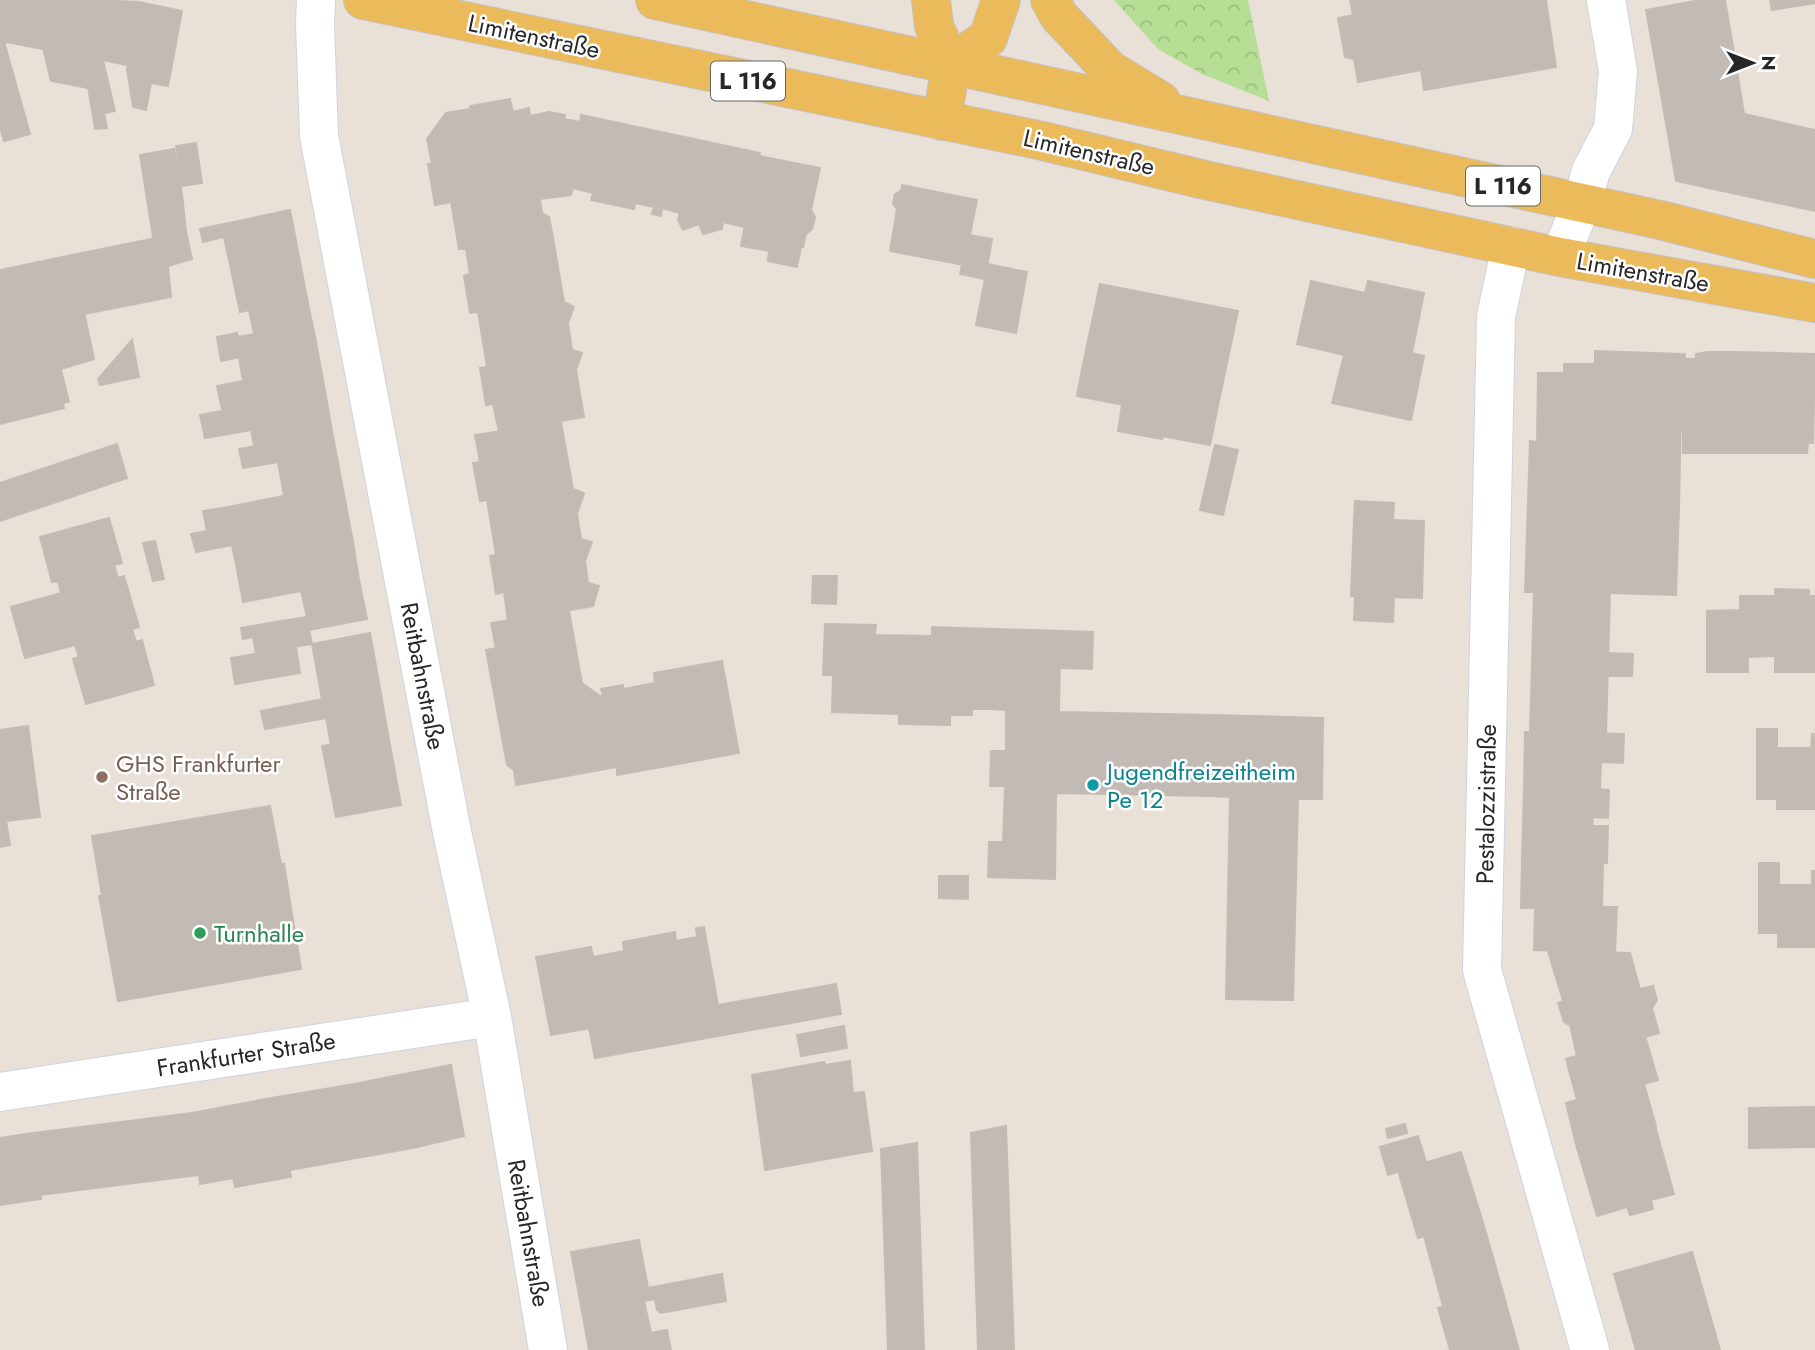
<svg xmlns="http://www.w3.org/2000/svg" width="1815" height="1350" viewBox="0 0 1815 1350" font-family="Jost,sans-serif">
<style>
.forest{fill:url(#forest-crowns)}
.building{fill:#c1bab5;stroke:#c4bcb2;stroke-width:2}
.lines{fill:none;stroke-linecap:round;stroke-linejoin:round}
.minor-casing{stroke:#ced3e0;stroke-width:40}
.primary-casing{stroke:#c3c3c3;stroke-width:40}
.minor{stroke:#fff;stroke-width:38}
.primary{stroke:#ebba5b;stroke-width:38}
.education-dot{fill:#8d6e63;stroke:#fff;stroke-width:2.5}
.culture-dot{fill:#0f9aa8;stroke:#fff;stroke-width:2.5}
.leisure-dot{fill:#2e9e5b;stroke:#fff;stroke-width:2.5}
.labels{text-anchor:middle;dominant-baseline:central;stroke-width:5;stroke-linejoin:round;paint-order:stroke}
.shield{fill:#fff;stroke:#686868;stroke-width:2}
.shield-label{font-size:23px;font-weight:bold;fill:#272727}
.street-label{font-size:24px;fill:#272727;stroke:#fff}
.education-label{font-size:24px;fill:#785e54;stroke:#fff;text-anchor:start}
.culture-label{font-size:24px;fill:#0d838f;stroke:#fff;text-anchor:start}
.leisure-label{font-size:24px;fill:#27864d;stroke:#fff;text-anchor:start}
</style>
<defs>
<pattern id="forest-crowns" width="20" height="18" patternUnits="userSpaceOnUse" patternTransform="scale(1.75)"><rect width="20" height="18" fill="#b6df95"/><path d="M2 6a3 3 0 1 1 6 0M12 15a3 3 0 1 1 6 0" fill="none" stroke="#9cbf80"/></pattern>
</defs>
<rect width="100%" height="100%" fill="#e9e0d8"/>
<!-- forest -->
<polygon class="forest" points="1114,0 1248,0 1269,101 1202,74 1158,49"/>
<!-- building -->
<g class="building">
<polygon points="0,0 13,0 5,45 0,44"/>
<polygon points="13,0 52,0 43,49 6,42"/>
<polygon points="52,0 93,0 83,56 88,88 51,81 43,48"/>
<polygon points="93,0 139,2 127,65 83,56"/>
<polygon points="1350,0 1471,0 1410,11 1409,4 1353,15"/>
<polygon points="1471,0 1546,0 1556,67 1424,90 1421,70 1358,82 1354,59 1345,57 1338,18 1409,4 1410,11"/>
<polygon points="1700,0 1725,0 1734,52 1656,66 1646,10"/>
<polygon points="1770,0 1815,0 1815,3 1772,10"/>
<polygon points="139,2 182,11 168,86 151,83 146,110 133,107 127,69"/>
<polygon points="0,44 5,45 30,134 4,141 0,127"/>
<polygon points="1734,52 1744,114 1815,130 1815,211 1676,181 1656,66"/>
<polygon points="83,56 103,60 115,111 104,113 107,128 95,129"/>
<polygon points="510,99 513,112 529,108 530,116 549,112 565,115 564,119 580,122 581,115 760,153 745,227 723,222 722,229 703,234 699,224 683,230 678,220 680,213 662,208 661,216 652,214 654,207 635,203 634,209 591,200 593,193 573,188 571,195 540,199 542,213 549,217 552,232 459,249 451,202 435,205 428,164 432,164 427,139 446,113 470,109 470,106"/>
<polygon points="196,143 202,183 181,186 176,146"/>
<polygon points="174,149 182,194 147,199 140,155"/>
<polygon points="760,156 820,168 811,210 815,217 812,229 806,234 803,247 743,235"/>
<polygon points="902,185 977,200 964,265 890,251 897,209 893,204 895,194 901,191"/>
<polygon points="182,194 186,232 153,237 147,199"/>
<polygon points="290,210 307,298 240,312 224,237 203,242 200,229"/>
<polygon points="186,232 192,259 168,266 171,297 84,314 72,255"/>
<polygon points="552,232 564,302 574,307 568,323 572,350 582,353 576,370 584,417 499,432 493,404 486,405 480,368 487,367 478,312 470,313 464,276 470,274 466,249 459,249"/>
<polygon points="743,235 801,247 797,267 768,261 769,251 741,246"/>
<polygon points="970,235 992,239 985,279 960,274 962,265 964,265"/>
<polygon points="72,255 94,359 11,384 0,340 0,270"/>
<polygon points="988,264 1027,272 1016,333 976,325"/>
<polygon points="1311,281 1365,293 1368,281 1424,293 1412,353 1424,356 1411,420 1332,403 1344,355 1297,344"/>
<polygon points="1100,284 1238,311 1220,396 1082,369"/>
<polygon points="307,298 316,342 258,353 249,310"/>
<polygon points="237,333 238,337 254,334 258,353 221,361 217,337"/>
<polygon points="0,340 11,384 0,387"/>
<polygon points="132,340 139,377 100,385 98,379"/>
<polygon points="316,342 325,391 222,410 217,386 243,381 239,357"/>
<polygon points="1595,351 1682,354 1679,508 1612,506 1610,593 1525,592 1530,441 1537,442 1538,373 1564,373 1564,364 1595,364"/>
<polygon points="1707,352 1735,352 1734,453 1683,453 1683,431 1681,431 1682,355 1685,354 1685,359 1696,359 1696,354"/>
<polygon points="1735,352 1815,354 1813,443 1808,443 1807,453 1734,453"/>
<polygon points="1082,369 1177,388 1171,414 1077,396"/>
<polygon points="61,370 69,402 63,403 64,408 0,424 0,387"/>
<polygon points="1177,388 1220,396 1210,445 1167,437"/>
<polygon points="325,391 332,431 254,445 251,430 205,438 200,415"/>
<polygon points="1122,405 1171,414 1167,437 1163,436 1162,439 1118,431"/>
<polygon points="561,422 573,489 584,493 577,514 581,539 592,542 585,561 588,583 599,586 593,606 508,621 504,592 496,594 490,556 496,555 487,500 480,501 473,463 480,462 475,435"/>
<polygon points="332,431 339,468 281,479 278,462 243,468 239,449"/>
<polygon points="117,444 127,478 0,521 0,483"/>
<polygon points="1215,445 1238,450 1223,515 1200,510"/>
<polygon points="339,468 346,505 288,516 281,479"/>
<polygon points="284,496 288,516 226,527 222,508"/>
<polygon points="1355,501 1394,503 1393,520 1354,519"/>
<polygon points="346,505 353,542 295,553 288,516"/>
<polygon points="1612,506 1679,508 1676,595 1610,593"/>
<polygon points="222,508 226,527 207,531 203,511"/>
<polygon points="288,516 295,553 236,564 228,527"/>
<polygon points="109,518 122,563 114,565 118,578 124,576 139,627 132,629 136,642 142,640 154,685 86,704 73,659 79,657 75,645 25,658 11,607 61,593 58,581 52,582 40,537"/>
<polygon points="1354,519 1424,521 1422,598 1351,596"/>
<polygon points="228,527 232,545 196,552 191,534"/>
<polygon points="155,541 164,579 153,581 143,543"/>
<polygon points="353,542 359,580 301,591 295,553"/>
<polygon points="295,553 301,591 243,602 236,564"/>
<polygon points="813,576 837,576 836,604 812,603"/>
<polygon points="359,580 367,619 309,630 312,644 287,648 281,621 307,617 301,591"/>
<polygon points="1775,589 1809,590 1809,596 1815,596 1815,672 1775,672"/>
<polygon points="1529,591 1610,593 1606,733 1530,732 1534,592"/>
<polygon points="1355,596 1394,597 1393,622 1354,620"/>
<polygon points="1740,596 1775,596 1775,656 1748,657 1748,672 1707,672 1707,611 1740,610"/>
<polygon points="569,611 582,683 600,696 603,696 601,689 623,685 623,689 655,683 654,673 722,661 739,753 617,775 617,767 516,785 514,770 507,765 486,650 496,648 491,623"/>
<polygon points="281,621 287,648 256,654 253,637 243,639 241,628"/>
<polygon points="825,624 876,625 875,635 932,636 932,627 1093,632 1092,669 1060,668 1060,661 993,660 992,709 972,709 972,715 950,715 950,725 899,724 899,714 832,712 833,675 823,675"/>
<polygon points="370,633 380,688 322,699 312,644"/>
<polygon points="296,647 300,673 235,684 231,658"/>
<polygon points="1609,653 1633,654 1632,676 1608,676"/>
<polygon points="993,660 1060,661 1059,712 1212,715 1210,796 1056,793 1055,879 988,877 989,842 1003,842 1005,786 990,786 991,751 1006,751 1006,710 992,709"/>
<polygon points="380,688 388,734 331,745 326,718 265,729 261,711"/>
<polygon points="1212,715 1323,718 1322,799 1298,799 1293,1000 1226,999 1230,797 1210,796"/>
<polygon points="28,726 40,817 6,821 10,845 0,847 0,730"/>
<rect x="1757" y="729" width="20" height="35"/>
<polygon points="1525,732 1624,734 1623,763 1601,762 1600,789 1524,787"/>
<polygon points="388,734 401,805 336,817 322,746"/>
<polygon points="1812,734 1815,734 1815,809 1777,809 1777,748 1811,748"/>
<rect x="1757" y="764" width="20" height="35"/>
<polygon points="1524,787 1593,789 1592,862 1522,860"/>
<polygon points="1593,789 1609,790 1608,818 1592,817"/>
<polygon points="270,806 281,864 284,864 301,969 118,1001 99,896 102,896 92,836"/>
<polygon points="1592,826 1608,826 1607,863 1592,862"/>
<polygon points="1522,860 1592,862 1592,864 1603,864 1602,907 1617,907 1615,953 1534,950 1535,908 1521,908"/>
<rect x="1759" y="863" width="20" height="35"/>
<polygon points="1812,871 1815,871 1815,947 1778,947 1779,885 1812,885"/>
<polygon points="939,876 968,876 968,899 939,898"/>
<polygon points="1759,898 1779,898 1778,933 1759,933"/>
<polygon points="704,927 718,1005 551,1035 536,957 591,947 593,957 624,951 623,942 675,932 676,941 697,937 696,928"/>
<polygon points="1548,951 1630,953 1640,989 1653,986 1657,1000 1652,1008 1659,1033 1577,1056 1570,1025 1564,1022 1558,1003 1563,1001"/>
<polygon points="836,984 841,1014 595,1058 589,1028"/>
<polygon points="844,1026 847,1048 801,1056 797,1035"/>
<polygon points="1645,1036 1658,1080 1644,1084 1656,1126 1577,1148 1566,1103 1577,1100 1566,1059"/>
<polygon points="850,1061 853,1093 864,1092 872,1151 765,1170 752,1075 824,1062 825,1065"/>
<polygon points="451,1065 464,1136 413,1148 399,1075"/>
<polygon points="399,1075 413,1148 362,1157 349,1085"/>
<polygon points="349,1085 362,1157 290,1170 277,1097"/>
<polygon points="277,1097 291,1177 235,1187 233,1178 200,1184 191,1113"/>
<polygon points="1815,1107 1815,1147 1749,1148 1749,1108"/>
<polygon points="191,1113 199,1175 41,1195 33,1133"/>
<polygon points="1405,1124 1407,1133 1388,1138 1386,1129"/>
<polygon points="1006,1126 1014,1350 978,1350 971,1133"/>
<polygon points="1655,1126 1674,1194 1651,1200 1653,1209 1630,1215 1627,1207 1597,1216 1577,1148"/>
<polygon points="33,1133 41,1199 0,1205 0,1138"/>
<polygon points="1418,1136 1426,1162 1388,1175 1380,1147"/>
<polygon points="917,1143 924,1350 888,1350 881,1149"/>
<polygon points="1461,1152 1482,1219 1418,1238 1398,1171"/>
<polygon points="1482,1219 1502,1289 1443,1306 1424,1236"/>
<polygon points="639,1240 648,1288 722,1274 726,1301 661,1313 657,1310 655,1299 644,1301 651,1333 588,1344 571,1252"/>
<polygon points="1692,1252 1720,1350 1636,1350 1614,1274"/>
<polygon points="1502,1289 1519,1350 1450,1350 1438,1308"/>
<polygon points="667,1330 671,1350 589,1350 588,1344"/>
</g>
<g class="lines">
<defs>
<g id="minor">
<polyline points="316,0 315,24 319,136 452,832 492,1017 548,1350"/>
<polyline points="1511,246 1496,317 1482,970 1590,1350"/>
<polyline points="1560,257 1582,203 1591,171 1613,129 1618,71 1606,0"/>
<polyline points="0,1092 492,1017"/>
</g>
<g id="primary">
<polyline points="363,0 1043,141 1205,180 1560,257 1815,303"/>
<polyline points="655,0 1660,220 1815,259"/>
<polyline points="931,0 934,26 951,63 942,121"/>
<polyline points="1050,0 1059,16 1110,70 1161,101"/>
<polyline points="951,63 988,38 1001,0"/>
</g>
</defs>
<!-- minor casing -->
<use href="#minor" class="minor-casing"/>
<!-- primary casing -->
<use href="#primary" class="primary-casing"/>
<!-- minor -->
<use href="#minor" class="minor"/>
<!-- primary -->
<use href="#primary" class="primary"/>
</g>
<!-- markers -->
<circle class="education-dot" cx="102" cy="777" r="7"/>
<circle class="culture-dot" cx="1093" cy="785" r="7"/>
<circle class="leisure-dot" cx="200" cy="933" r="7"/>
<g class="labels">
<!-- shield labels -->
<g class="shield">
<rect x="711" y="61.5" width="74" height="39" rx="5"/>
<rect x="1466" y="166.5" width="74" height="39" rx="5"/>
</g>
<g class="shield-label">
<text x="748" y="81">L 116</text>
<text x="1503" y="186">L 116</text>
</g>
<!-- street labels -->
<g class="street-label">
<text transform="translate(534 36) rotate(12)">Limitenstraße</text>
<text transform="translate(1089 152) rotate(13)">Limitenstraße</text>
<text transform="translate(1643 272) rotate(10)">Limitenstraße</text>
<text transform="translate(423 676) rotate(79)">Reitbahnstraße</text>
<text transform="translate(1486 804) rotate(-89)">Pestalozzistraße</text>
<text transform="translate(246 1054) rotate(-9)">Frankfurter Straße</text>
<text transform="translate(529 1233) rotate(80)">Reitbahnstraße</text>
</g>
<!-- education labels -->
<g class="education-label">
<text x="116" y="763">GHS Frankfurter<tspan x="116" dy="28">Straße</tspan></text>
</g>
<!-- culture labels -->
<g class="culture-label">
<text x="1107" y="771">Jugendfreizeitheim<tspan x="1107" dy="28">Pe 12</tspan></text>
</g>
<!-- leisure labels -->
<g class="leisure-label">
<text x="214" y="933">Turnhalle</text>
</g>
</g>
<!-- north arrow -->
<g transform="translate(1752 63) rotate(90)" stroke="#ffffff" stroke-width="5" paint-order="stroke">
<path d="M0-5L12 26L0 18L-12 26Z" fill="#272727"/>
<text y="-10" font-size="19" font-weight="bold" text-anchor="middle" fill="#272727">N</text>
</g>
</svg>
